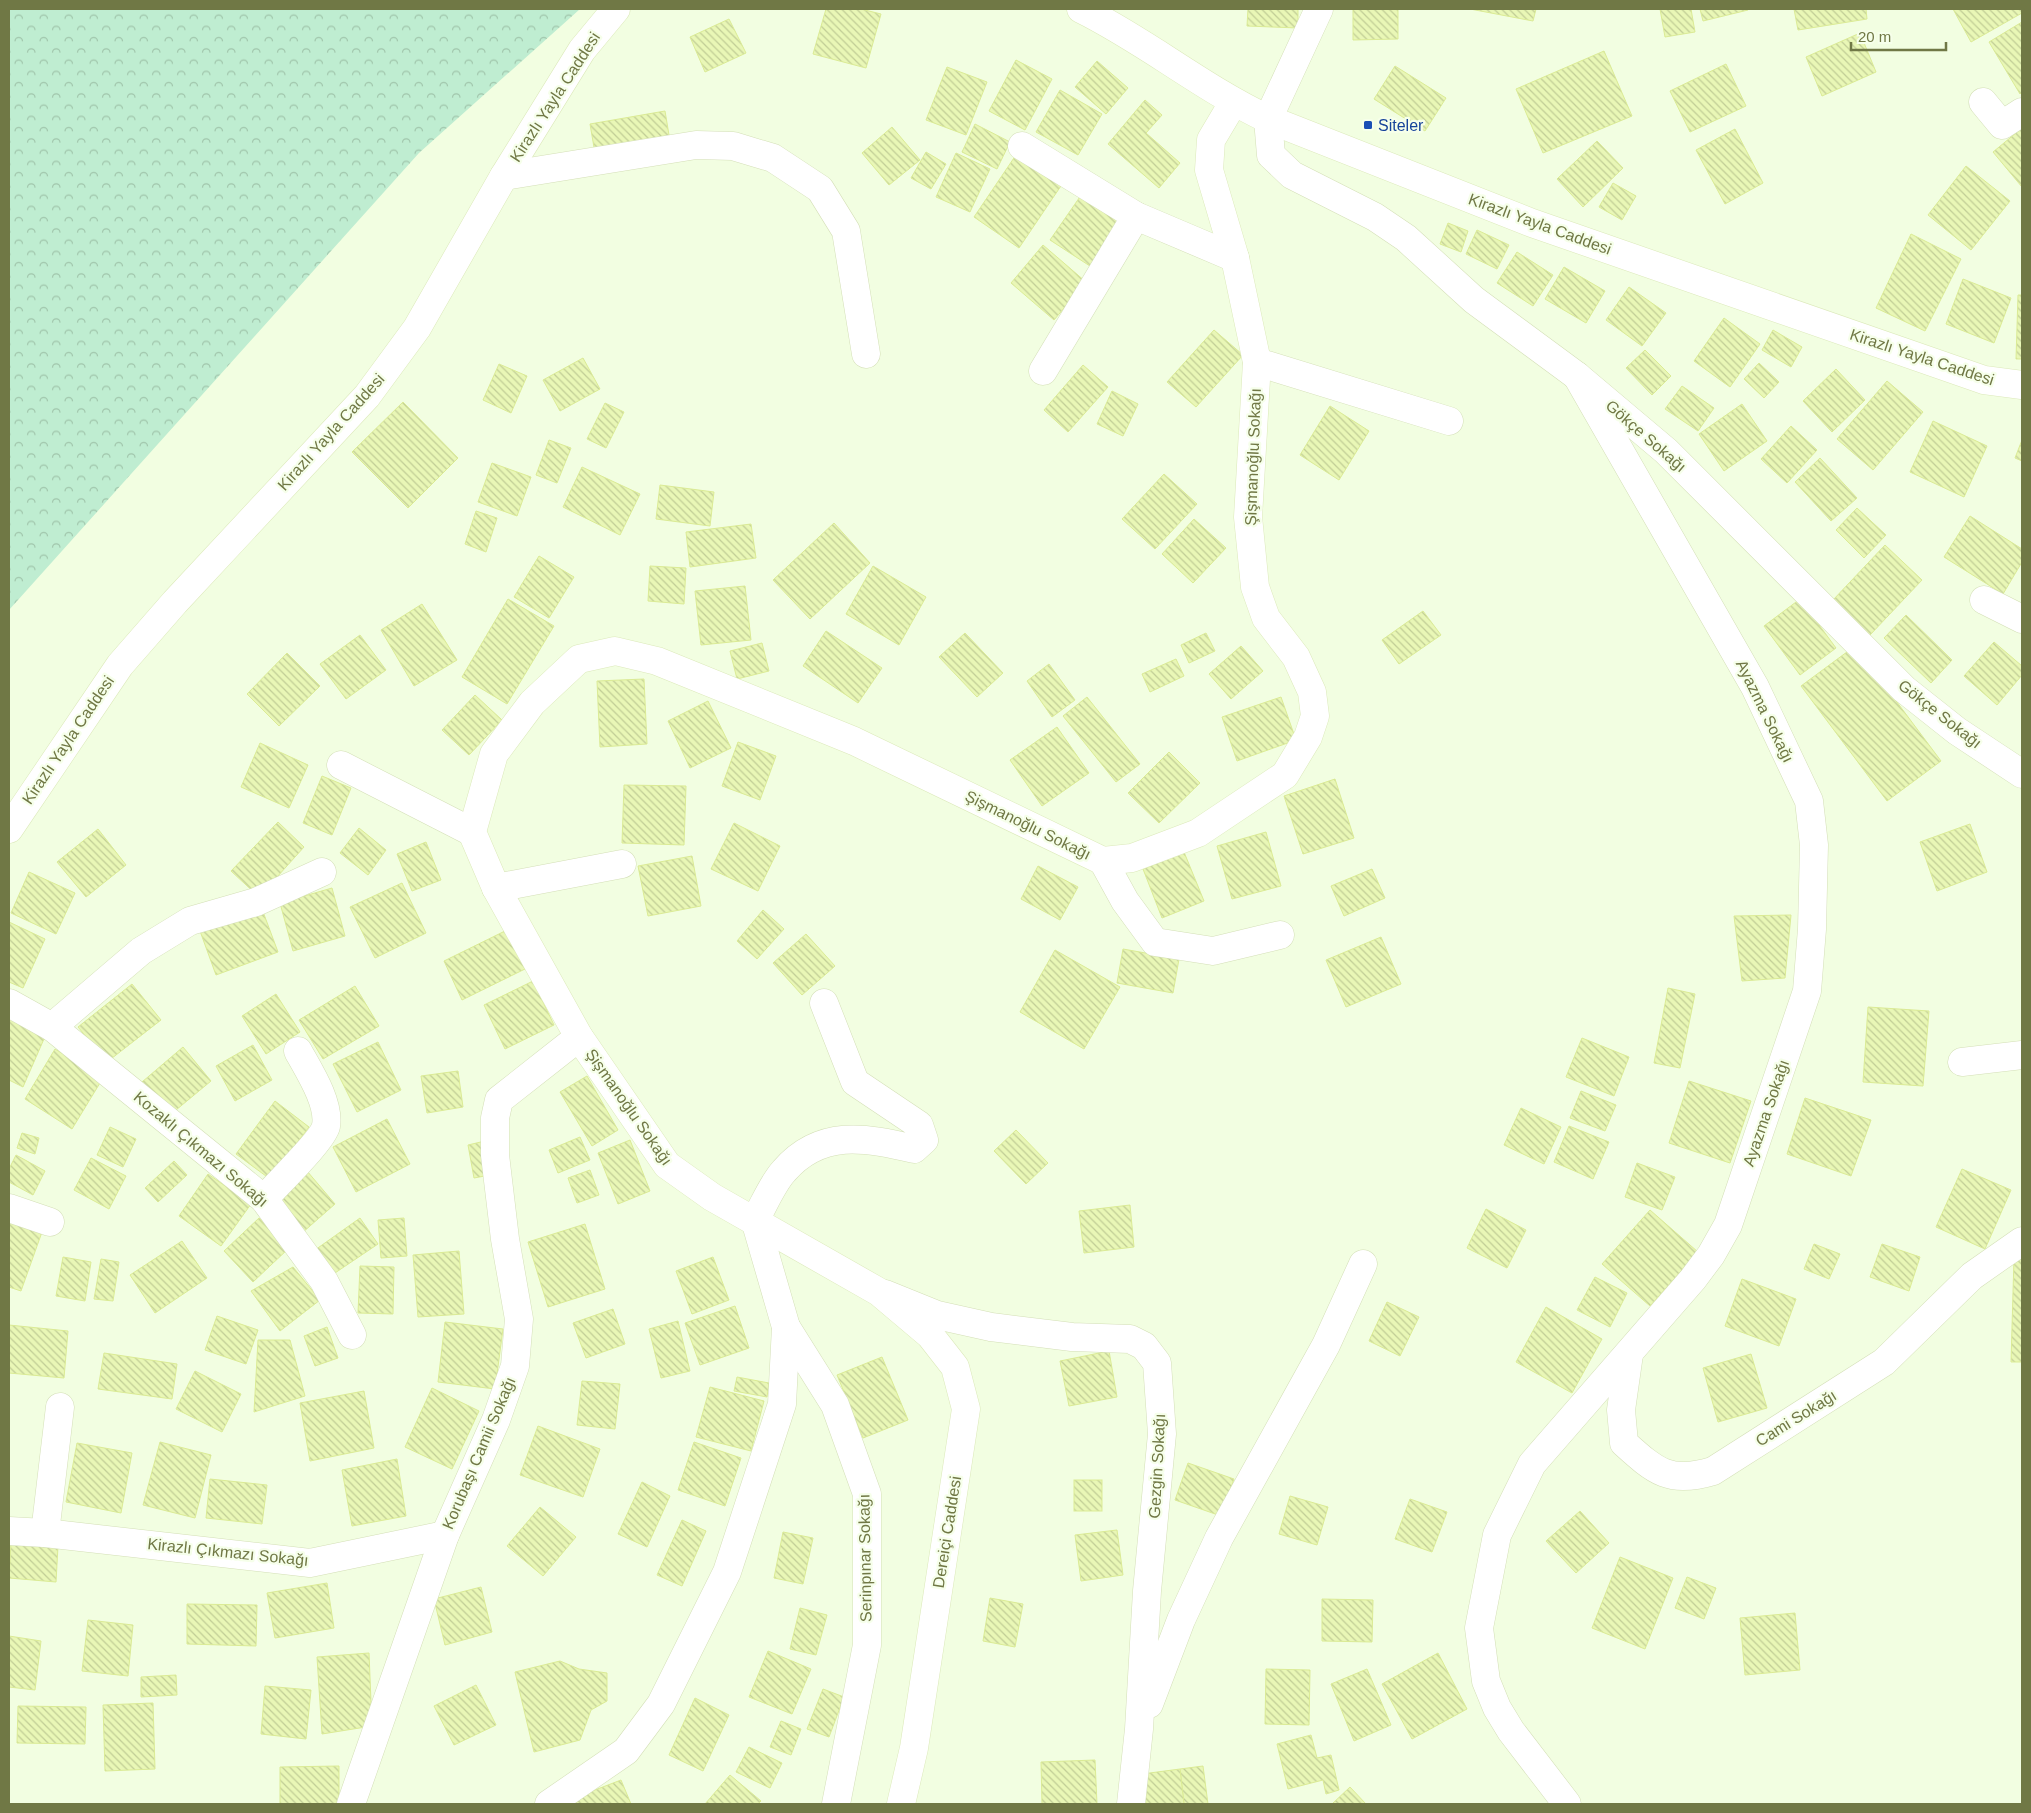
<svg xmlns="http://www.w3.org/2000/svg" width="2031" height="1813" viewBox="0 0 2031 1813" font-family="Arial,sans-serif">
<style>
.forest{fill:url(#forest-crowns)}
.building{fill:url(#building-back-hatch);stroke:#dbeb95}
.lines{fill:none;stroke-linecap:round;stroke-linejoin:round}
.street-casing{stroke:#d4dfb7;stroke-width:29}
.secondary-casing{stroke:#dce9ba;stroke-width:29}
.street{stroke:#fff;stroke-width:28}
.secondary{stroke:#fff;stroke-width:28}
.transit-dot{fill:#1a4fb4;stroke:#f6ffea;stroke-width:2}
.labels{text-anchor:middle;dominant-baseline:central;stroke-width:4.5;stroke-linejoin:round;paint-order:stroke}
.street-label{font-size:16px;fill:#707845;stroke:#f6ffea}
.transit-label{font-size:16px;fill:#164399;stroke:#f6ffea;text-anchor:start}
</style>
<defs>
<pattern id="forest-crowns" width="20" height="18" patternUnits="userSpaceOnUse" patternTransform="scale(1.25)"><rect width="20" height="18" fill="#bfedd1"/><path d="M2 6a3 3 0 1 1 6 0M12 15a3 3 0 1 1 6 0" fill="none" stroke="#a0c5ab"/></pattern>
<pattern id="building-back-hatch" width="6" height="6" patternUnits="userSpaceOnUse" patternTransform="scale(1.25)"><rect width="6" height="6" fill="#e9f7b6"/><path d="M-1 5l2 2M0 0l6 6M5-1l2 2" fill="none" stroke="#c1cd96"/></pattern>
</defs>
<rect width="100%" height="100%" fill="#f2fee1"/>
<!-- forest -->
<polygon class="forest" points="9,9 580,9 419,153 9,610"/>
<!-- building -->
<g class="building">
<polygon points="826,9 861,9 881,14 866,68 813,54"/>
<polygon points="1248,9 1298,9 1298,28 1247,26"/>
<polygon points="1353,9 1398,9 1398,39 1353,40"/>
<polygon points="1470,9 1536,9 1533,21"/>
<polygon points="1660,9 1691,9 1695,32 1665,37"/>
<polygon points="1700,9 1747,9 1748,10 1703,21"/>
<polygon points="1794,9 1866,9 1867,19 1798,30"/>
<polygon points="1953,9 2022,9 2022,13 1971,42"/>
<polygon points="729,19 746,53 705,72 690,37"/>
<polygon points="2022,22 2022,92 2020,94 1989,42"/>
<polygon points="1860,33 1876,72 1822,96 1806,57"/>
<polygon points="1604,51 1632,116 1543,153 1516,89"/>
<polygon points="1016,60 1052,79 1025,130 989,111"/>
<polygon points="1097,61 1128,88 1106,114 1075,87"/>
<polygon points="1726,64 1746,106 1690,132 1670,91"/>
<polygon points="1395,66 1446,98 1425,131 1374,99"/>
<polygon points="947,67 987,82 966,135 926,120"/>
<polygon points="1060,90 1102,114 1078,155 1036,132"/>
<polygon points="1145,100 1162,115 1146,133 1180,163 1159,188 1108,144"/>
<polygon points="665,111 671,147 596,159 590,124"/>
<polygon points="975,124 1010,142 997,169 962,152"/>
<polygon points="892,127 920,160 889,185 862,153"/>
<polygon points="2022,128 2022,187 1993,152"/>
<polygon points="1735,129 1763,183 1725,204 1696,150"/>
<polygon points="1597,141 1623,168 1583,207 1557,179"/>
<polygon points="1022,146 1067,177 1019,248 974,217"/>
<polygon points="926,152 946,164 931,189 911,178"/>
<polygon points="956,153 990,169 970,212 936,197"/>
<polygon points="1966,166 2010,201 1971,250 1928,215"/>
<polygon points="1613,183 1636,196 1622,220 1599,207"/>
<polygon points="1084,191 1126,219 1093,268 1050,240"/>
<polygon points="1448,223 1468,231 1461,252 1440,244"/>
<polygon points="1477,230 1509,245 1497,269 1466,254"/>
<polygon points="1911,234 1961,259 1925,331 1876,308"/>
<polygon points="1043,245 1086,282 1054,320 1011,283"/>
<polygon points="1517,252 1553,275 1533,306 1497,283"/>
<polygon points="1564,267 1605,291 1586,323 1545,299"/>
<polygon points="1963,279 2011,298 1994,343 1946,324"/>
<polygon points="1629,287 1666,313 1642,346 1606,320"/>
<polygon points="2018,295 2022,295 2022,359 2016,359"/>
<polygon points="1724,318 1760,344 1730,387 1694,361"/>
<polygon points="1214,330 1243,355 1196,407 1167,382"/>
<polygon points="1773,330 1802,347 1791,367 1762,350"/>
<polygon points="1645,350 1671,376 1652,395 1626,368"/>
<polygon points="583,358 600,389 560,411 543,380"/>
<polygon points="1759,363 1779,382 1764,398 1744,379"/>
<polygon points="499,364 527,376 511,413 483,400"/>
<polygon points="1083,365 1108,387 1068,432 1044,410"/>
<polygon points="1836,369 1865,400 1832,432 1803,401"/>
<polygon points="1887,381 1923,412 1873,470 1837,439"/>
<polygon points="1682,386 1714,408 1698,431 1665,409"/>
<polygon points="1112,391 1138,404 1123,436 1097,424"/>
<polygon points="403,402 458,458 408,508 352,452"/>
<polygon points="605,403 624,412 606,448 587,439"/>
<polygon points="1742,404 1767,441 1724,471 1699,434"/>
<polygon points="1330,406 1369,431 1339,480 1300,455"/>
<polygon points="1933,421 1987,446 1964,497 1910,472"/>
<polygon points="1791,426 1817,450 1787,483 1761,459"/>
<polygon points="549,440 571,448 557,483 536,475"/>
<polygon points="2022,440 2022,461 2015,458"/>
<polygon points="1820,458 1857,498 1831,521 1795,482"/>
<polygon points="492,463 531,477 517,516 478,502"/>
<polygon points="582,467 640,494 620,535 563,507"/>
<polygon points="1164,474 1197,504 1155,549 1122,519"/>
<polygon points="660,485 714,492 710,526 656,519"/>
<polygon points="1857,508 1886,535 1864,558 1836,530"/>
<polygon points="476,511 497,518 486,552 465,544"/>
<polygon points="1970,516 2022,549 2022,562 2003,594 1944,557"/>
<polygon points="1194,519 1226,548 1193,583 1162,554"/>
<polygon points="834,523 870,563 810,619 773,580"/>
<polygon points="751,524 756,558 690,567 686,532"/>
<polygon points="1885,545 1922,580 1870,635 1833,600"/>
<polygon points="539,556 574,577 549,618 514,597"/>
<polygon points="650,566 686,568 684,604 648,601"/>
<polygon points="873,566 926,597 899,645 846,614"/>
<polygon points="745,586 751,640 701,645 695,591"/>
<polygon points="508,599 554,626 507,704 462,677"/>
<polygon points="1800,599 1836,648 1800,675 1764,626"/>
<polygon points="422,604 457,660 414,686 381,630"/>
<polygon points="1423,611 1441,635 1399,664 1382,640"/>
<polygon points="1906,615 1952,660 1931,683 1884,638"/>
<polygon points="826,631 882,668 858,703 803,666"/>
<polygon points="965,633 1003,673 977,697 939,657"/>
<polygon points="1206,633 1215,651 1189,663 1181,645"/>
<polygon points="360,635 386,670 346,699 320,664"/>
<polygon points="1994,642 2022,666 2022,675 1997,705 1964,676"/>
<polygon points="762,643 769,671 737,679 730,651"/>
<polygon points="1241,646 1263,671 1231,699 1209,674"/>
<polygon points="1855,646 1941,761 1887,801 1801,686"/>
<polygon points="287,653 320,686 279,726 247,694"/>
<polygon points="1176,659 1184,676 1150,692 1142,674"/>
<polygon points="1049,664 1075,700 1052,717 1027,681"/>
<polygon points="644,679 647,744 600,747 597,681"/>
<polygon points="475,695 502,720 469,755 442,730"/>
<polygon points="1087,697 1140,764 1116,782 1063,716"/>
<polygon points="1281,697 1296,740 1237,761 1222,717"/>
<polygon points="708,701 731,748 690,768 668,721"/>
<polygon points="1057,727 1089,773 1042,806 1010,760"/>
<polygon points="738,742 776,756 760,800 722,786"/>
<polygon points="260,743 308,765 289,808 241,787"/>
<polygon points="1169,752 1200,783 1159,823 1128,793"/>
<polygon points="322,776 351,788 332,835 303,823"/>
<polygon points="1335,779 1354,838 1303,854 1284,796"/>
<polygon points="624,785 686,786 684,845 622,843"/>
<polygon points="278,822 304,847 259,897 231,871"/>
<polygon points="734,823 780,846 758,891 711,869"/>
<polygon points="1970,824 1987,872 1937,891 1920,842"/>
<polygon points="359,828 386,850 368,875 340,853"/>
<polygon points="98,829 126,865 86,897 57,862"/>
<polygon points="1266,832 1281,886 1232,899 1217,846"/>
<polygon points="426,842 441,880 412,891 397,854"/>
<polygon points="1184,852 1204,901 1162,918 1143,869"/>
<polygon points="692,856 701,906 648,916 638,866"/>
<polygon points="1038,866 1078,887 1060,920 1021,899"/>
<polygon points="1372,869 1385,898 1344,916 1331,886"/>
<polygon points="29,872 75,893 56,934 11,913"/>
<polygon points="402,883 426,933 375,958 350,907"/>
<polygon points="332,888 345,936 293,951 280,903"/>
<polygon points="262,909 278,952 216,975 200,931"/>
<polygon points="763,910 784,929 757,959 737,941"/>
<polygon points="1791,915 1785,978 1742,981 1734,916"/>
<polygon points="9,922 45,939 23,988 9,982"/>
<polygon points="507,930 525,969 462,1000 444,961"/>
<polygon points="806,934 835,966 802,995 773,963"/>
<polygon points="1381,937 1401,984 1346,1007 1326,960"/>
<polygon points="1123,949 1179,959 1173,993 1117,983"/>
<polygon points="1055,950 1120,987 1084,1049 1020,1012"/>
<polygon points="533,981 554,1025 505,1049 484,1005"/>
<polygon points="132,984 161,1020 107,1062 78,1027"/>
<polygon points="355,986 379,1026 323,1059 299,1020"/>
<polygon points="1668,988 1695,994 1680,1068 1654,1063"/>
<polygon points="276,994 300,1032 266,1054 242,1016"/>
<polygon points="1868,1007 1929,1011 1923,1086 1863,1082"/>
<polygon points="9,1015 47,1032 23,1087 9,1080"/>
<polygon points="1582,1038 1629,1057 1614,1096 1566,1077"/>
<polygon points="378,1042 401,1090 357,1112 333,1064"/>
<polygon points="253,1045 272,1080 235,1101 216,1066"/>
<polygon points="183,1047 211,1081 170,1115 142,1082"/>
<polygon points="55,1049 103,1078 72,1129 25,1099"/>
<polygon points="458,1071 463,1107 427,1113 421,1076"/>
<polygon points="587,1076 618,1130 592,1146 560,1092"/>
<polygon points="1689,1081 1751,1101 1730,1163 1669,1143"/>
<polygon points="1581,1091 1616,1105 1605,1131 1570,1118"/>
<polygon points="1805,1098 1871,1120 1851,1176 1787,1154"/>
<polygon points="275,1101 309,1127 270,1179 236,1154"/>
<polygon points="1521,1108 1561,1127 1544,1164 1504,1145"/>
<polygon points="387,1119 410,1164 356,1192 333,1147"/>
<polygon points="1569,1126 1609,1142 1593,1179 1554,1162"/>
<polygon points="110,1127 136,1139 123,1167 97,1155"/>
<polygon points="1016,1130 1048,1163 1026,1184 994,1151"/>
<polygon points="22,1133 39,1138 35,1154 17,1148"/>
<polygon points="580,1137 590,1160 558,1173 549,1150"/>
<polygon points="630,1140 650,1191 618,1204 598,1153"/>
<polygon points="485,1141 490,1175 474,1178 468,1145"/>
<polygon points="16,1155 45,1171 33,1195 9,1182 9,1169"/>
<polygon points="91,1158 126,1176 109,1209 74,1190"/>
<polygon points="174,1161 187,1175 158,1202 145,1188"/>
<polygon points="1637,1163 1675,1177 1662,1210 1625,1197"/>
<polygon points="1962,1169 2011,1190 1985,1249 1936,1227"/>
<polygon points="590,1170 599,1195 577,1203 568,1178"/>
<polygon points="307,1171 335,1204 302,1233 274,1200"/>
<polygon points="208,1174 251,1204 221,1246 179,1216"/>
<polygon points="1130,1205 1134,1247 1084,1253 1079,1211"/>
<polygon points="1486,1209 1526,1230 1507,1268 1467,1248"/>
<polygon points="1650,1210 1698,1252 1650,1306 1602,1264"/>
<polygon points="259,1218 288,1249 253,1282 224,1251"/>
<polygon points="360,1218 378,1244 332,1275 315,1250"/>
<polygon points="404,1218 407,1256 381,1258 378,1220"/>
<polygon points="9,1220 42,1232 21,1291 9,1287"/>
<polygon points="585,1224 605,1289 548,1307 528,1242"/>
<polygon points="182,1241 207,1278 155,1313 130,1275"/>
<polygon points="1814,1244 1840,1254 1829,1279 1804,1269"/>
<polygon points="1882,1244 1920,1257 1909,1291 1870,1277"/>
<polygon points="459,1251 464,1314 418,1317 413,1255"/>
<polygon points="63,1257 91,1262 85,1301 56,1296"/>
<polygon points="713,1257 729,1300 692,1314 676,1271"/>
<polygon points="2014,1258 2022,1258 2022,1362 2011,1362"/>
<polygon points="101,1259 119,1262 113,1301 94,1299"/>
<polygon points="360,1266 394,1267 393,1314 358,1313"/>
<polygon points="293,1267 320,1300 280,1331 251,1291"/>
<polygon points="1595,1277 1627,1293 1610,1327 1577,1310"/>
<polygon points="1742,1279 1796,1299 1779,1346 1725,1326"/>
<polygon points="1387,1302 1419,1317 1400,1356 1369,1341"/>
<polygon points="735,1306 749,1348 700,1365 685,1323"/>
<polygon points="1546,1307 1602,1339 1572,1393 1516,1362"/>
<polygon points="613,1309 625,1344 586,1358 573,1323"/>
<polygon points="217,1316 258,1330 246,1364 205,1350"/>
<polygon points="678,1321 690,1371 661,1378 649,1329"/>
<polygon points="445,1322 503,1329 495,1389 438,1382"/>
<polygon points="9,1325 68,1331 64,1378 9,1373"/>
<polygon points="327,1327 338,1358 315,1366 304,1336"/>
<polygon points="258,1340 290,1340 305,1396 254,1412"/>
<polygon points="1109,1351 1117,1397 1069,1406 1060,1361"/>
<polygon points="104,1353 177,1364 172,1399 98,1389"/>
<polygon points="1751,1354 1767,1408 1718,1422 1703,1368"/>
<polygon points="882,1357 908,1420 863,1438 837,1375"/>
<polygon points="195,1371 241,1394 222,1432 176,1409"/>
<polygon points="737,1377 769,1383 767,1397 734,1391"/>
<polygon points="582,1381 620,1384 615,1429 577,1425"/>
<polygon points="710,1387 764,1401 751,1451 696,1437"/>
<polygon points="432,1388 479,1411 452,1469 405,1447"/>
<polygon points="364,1391 374,1448 310,1461 300,1403"/>
<polygon points="538,1426 600,1449 583,1497 520,1475"/>
<polygon points="160,1442 211,1455 195,1518 143,1505"/>
<polygon points="694,1442 741,1458 725,1506 678,1490"/>
<polygon points="77,1443 132,1453 121,1513 66,1502"/>
<polygon points="397,1459 406,1516 352,1526 342,1470"/>
<polygon points="1188,1463 1234,1479 1221,1516 1175,1500"/>
<polygon points="210,1479 267,1485 262,1524 206,1518"/>
<rect x="1074" y="1480" width="28" height="31"/>
<polygon points="642,1482 670,1496 647,1547 618,1534"/>
<polygon points="1290,1496 1328,1507 1317,1545 1279,1534"/>
<polygon points="1410,1499 1447,1512 1432,1552 1395,1539"/>
<polygon points="540,1507 576,1537 543,1576 507,1546"/>
<polygon points="1580,1511 1609,1543 1576,1573 1546,1541"/>
<polygon points="682,1520 706,1531 682,1586 657,1575"/>
<polygon points="1117,1530 1123,1575 1081,1581 1075,1535"/>
<polygon points="783,1532 813,1538 803,1584 774,1578"/>
<polygon points="11,1542 58,1546 56,1582 9,1578"/>
<polygon points="1620,1557 1673,1578 1645,1649 1592,1628"/>
<polygon points="1687,1577 1716,1588 1704,1619 1675,1608"/>
<polygon points="327,1583 334,1628 275,1638 267,1593"/>
<polygon points="481,1587 492,1632 445,1645 434,1599"/>
<polygon points="990,1598 1023,1604 1015,1647 983,1641"/>
<polygon points="1322,1599 1373,1600 1372,1642 1322,1641"/>
<polygon points="187,1604 257,1605 256,1646 187,1644"/>
<polygon points="800,1608 827,1615 816,1655 790,1649"/>
<polygon points="1795,1613 1800,1670 1745,1675 1740,1618"/>
<polygon points="88,1620 133,1625 128,1676 82,1671"/>
<polygon points="9,1636 41,1641 35,1690 9,1687"/>
<polygon points="768,1651 811,1669 792,1714 749,1697"/>
<polygon points="369,1653 372,1726 322,1734 317,1657"/>
<polygon points="1438,1653 1467,1709 1412,1739 1382,1684"/>
<polygon points="560,1661 579,1669 607,1673 607,1701 591,1710 580,1740 534,1752 515,1672"/>
<polygon points="1266,1669 1310,1670 1309,1725 1265,1724"/>
<polygon points="1367,1669 1391,1725 1354,1741 1331,1684"/>
<polygon points="176,1675 177,1695 141,1697 141,1677"/>
<polygon points="476,1685 496,1725 454,1745 434,1706"/>
<polygon points="265,1686 311,1690 306,1739 261,1734"/>
<polygon points="823,1689 844,1697 829,1737 807,1729"/>
<polygon points="695,1698 729,1715 703,1771 669,1755"/>
<polygon points="153,1703 155,1769 105,1771 103,1705"/>
<polygon points="18,1706 86,1707 85,1744 17,1743"/>
<polygon points="781,1721 801,1729 791,1755 770,1747"/>
<polygon points="1311,1735 1317,1758 1331,1755 1339,1790 1326,1794 1323,1780 1288,1789 1277,1744"/>
<polygon points="749,1747 782,1763 770,1788 736,1772"/>
<polygon points="1095,1760 1097,1804 1042,1804 1041,1762"/>
<polygon points="339,1766 339,1804 280,1804 280,1767"/>
<polygon points="1203,1766 1208,1804 1184,1804 1180,1769"/>
<polygon points="1180,1769 1184,1804 1146,1804 1142,1774"/>
<polygon points="730,1775 761,1801 758,1804 705,1804"/>
<polygon points="621,1780 631,1804 562,1804 561,1803"/>
<polygon points="1350,1787 1366,1804 1332,1804"/>
</g>
<g class="lines">
<defs>
<g id="street">
<polyline points="1319,9 1268,119 1271,155 1292,175 1375,217 1406,238 1474,300 1577,376 1666,451 1904,689 1957,731 2022,774"/>
<polyline points="1983,102 2002,125 2022,112"/>
<polyline points="1022,146 1136,216 1235,258"/>
<polyline points="504,176 696,145 733,146 773,158 820,189 846,231 866,354"/>
<polyline points="1257,362 1449,421"/>
<polyline points="1043,371 1136,216"/>
<polyline points="1984,600 2022,619"/>
<polyline points="341,765 472,832"/>
<polyline points="1103,861 1125,901 1155,942 1213,951 1280,935"/>
<polyline points="496,888 622,864"/>
<polyline points="9,1003 52,1027 264,1199 324,1281 352,1335"/>
<polyline points="52,1027 141,951 190,921 256,902 322,872"/>
<polyline points="1962,1062 2022,1055"/>
<path d="M264,1199c12,-14 59,-59 62,-73 4,-23 -17,-55 -28,-75"/>
<polyline points="9,1208 50,1222"/>
<polyline points="885,1294 937,1315 991,1327 1072,1337 1130,1339 1144,1346 1157,1363 1162,1434 1147,1591 1139,1729 1131,1804"/>
<polyline points="786,1327 835,1405 867,1494 867,1645 836,1804"/>
<path d="M1629,1354l-8,56 3,33c32,29 46,41 89,28l171,-109 88,-86 50,-35"/>
<polyline points="9,1531 45,1533 310,1563 445,1535"/>
<polyline points="45,1533 60,1407"/>
<polyline points="1149,1704 1181,1620 1219,1538 1326,1345 1363,1264"/>
<polyline points="351,1804 445,1535 496,1420 515,1366 519,1319 505,1239 495,1155 495,1118 499,1100 579,1037"/>
<path d="M549,1804l77,-53 35,-47 66,-132 55,-168 4,-77 -31,-107c9,-15 17,-36 29,-49 36,-42 82,-34 130,-22l10,-9 -5,-15 -64,-43 -31,-79"/>
<polyline points="1567,1804 1511,1731 1497,1708 1486,1681 1479,1628 1497,1535 1532,1464 1693,1279 1711,1255 1728,1225 1807,991 1812,929 1814,845 1809,801 1755,687 1577,376"/>
</g>
<g id="secondary">
<path d="M1081,9c65,32 121,79 187,110l264,104 452,157 38,5"/>
<polyline points="9,829 120,665 175,602 367,396 417,328 504,176 582,50 616,9"/>
<polyline points="901,1804 914,1748 966,1409 955,1367 930,1335 879,1292 712,1197 667,1165 579,1037 496,888 472,832 494,754 532,703 579,659 615,651 657,661 854,741 1103,861 1132,858 1198,833 1285,775 1308,737 1315,716 1312,692 1296,657 1266,618 1255,587 1248,517 1257,362 1235,258 1209,170 1211,140 1233,103"/>
</g>
</defs>
<!-- street casing -->
<use href="#street" class="street-casing"/>
<!-- secondary casing -->
<use href="#secondary" class="secondary-casing"/>
<!-- street -->
<use href="#street" class="street"/>
<!-- secondary -->
<use href="#secondary" class="secondary"/>
</g>
<!-- markers -->
<rect class="transit-dot" x="1363" y="120" width="10" height="10" rx="2.5"/>
<g class="labels">
<!-- street labels -->
<g class="street-label">
<text transform="translate(555 97) rotate(-57)">Kirazlı Yayla Caddesi</text>
<text transform="translate(1540 224) rotate(20)">Kirazlı Yayla Caddesi</text>
<text transform="translate(1922 357) rotate(18)">Kirazlı Yayla Caddesi</text>
<text transform="translate(331 432) rotate(-48)">Kirazlı Yayla Caddesi</text>
<text transform="translate(1646 436) rotate(41)">Gökçe Sokağı</text>
<text transform="translate(1253 457) rotate(-88)">Şişmanoğlu Sokağı</text>
<text transform="translate(1765 711) rotate(64)">Ayazma Sokağı</text>
<text transform="translate(1940 714) rotate(38)">Gökçe Sokağı</text>
<text transform="translate(68 740) rotate(-56)">Kirazlı Yayla Caddesi</text>
<text transform="translate(1028 825) rotate(26)">Şişmanoğlu Sokağı</text>
<text transform="translate(629 1107) rotate(55)">Şişmanoğlu Sokağı</text>
<text transform="translate(1766 1113) rotate(-71)">Ayazma Sokağı</text>
<text transform="translate(201 1149) rotate(40)">Kozaklı Çıkmazı Sokağı</text>
<text transform="translate(1796 1418) rotate(-32)">Cami Sokağı</text>
<text transform="translate(479 1453) rotate(-67)">Korubaşı Camii Sokağı</text>
<text transform="translate(1157 1466) rotate(-87)">Gezgin Sokağı</text>
<text transform="translate(947 1532) rotate(-81)">Dereiçi Caddesi</text>
<text transform="translate(228 1552) rotate(6)">Kirazlı Çıkmazı Sokağı</text>
<text transform="translate(865 1558) rotate(-91)">Serinpınar Sokağı</text>
</g>
<!-- transit labels -->
<g class="transit-label">
<text x="1378" y="125">Siteler</text>
</g>
</g>
<!-- border -->
<rect width="2031" height="1813" fill="none" stroke="#707845" stroke-width="20"/>
<!-- scale -->
<path d="M1851 42v8h95v-8" fill="none" stroke="#707845" stroke-width="2.5"/>
<text x="1858" y="42" font-size="15" fill="#707845" stroke="#f6ffea" stroke-width="4" paint-order="stroke">20 m</text>
</svg>
